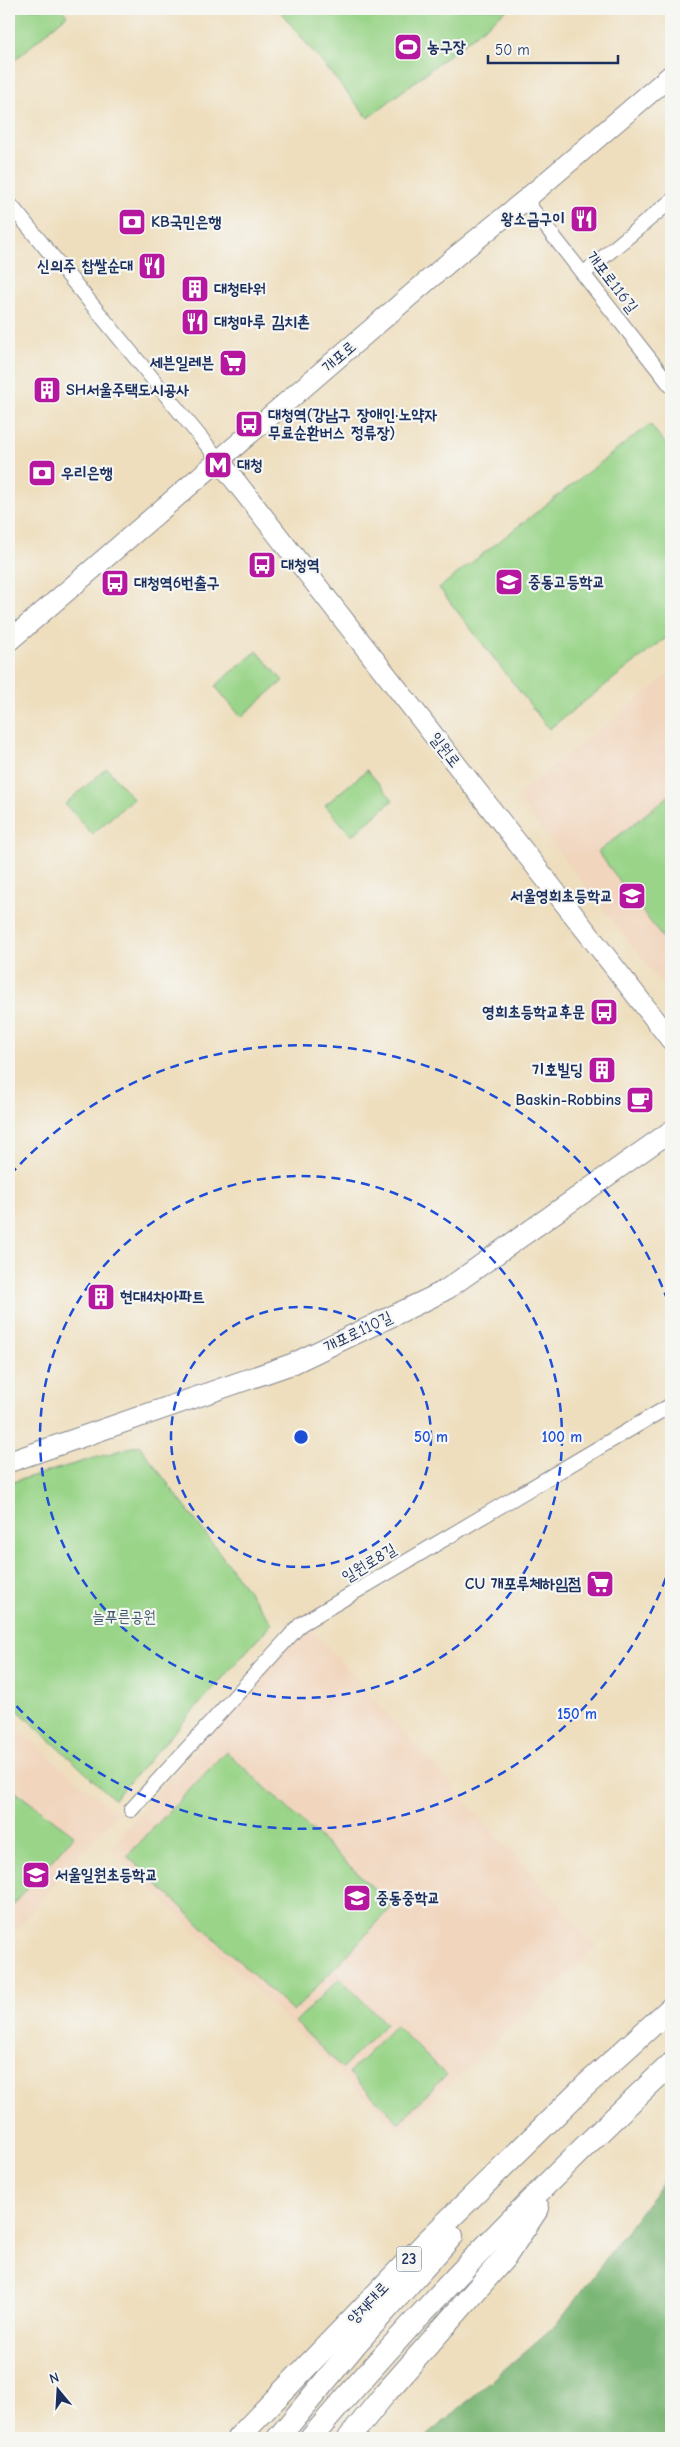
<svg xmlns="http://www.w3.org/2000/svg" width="680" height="2447" viewBox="0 0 680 2447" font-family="'Comic Neue','Poor Story',sans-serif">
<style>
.built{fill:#f1d5bd}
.green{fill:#99d488;stroke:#5a8273}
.forest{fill:#7ab674;stroke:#4a7269}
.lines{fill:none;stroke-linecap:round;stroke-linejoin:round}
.street-casing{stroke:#84868e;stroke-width:16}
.secondary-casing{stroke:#84868e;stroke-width:22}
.primary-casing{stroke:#84868e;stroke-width:24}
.street{stroke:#fff;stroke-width:14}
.secondary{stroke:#fff;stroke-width:20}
.primary{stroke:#fff;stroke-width:22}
.ring{fill:none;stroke:#1d4ed8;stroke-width:2.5;stroke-dasharray:9 6}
.labels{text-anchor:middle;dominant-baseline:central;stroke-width:4.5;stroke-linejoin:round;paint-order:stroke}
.shield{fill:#f6f6f2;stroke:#5d6b8a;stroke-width:1}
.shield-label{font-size:15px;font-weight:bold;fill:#1b2f5e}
.poi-label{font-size:16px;font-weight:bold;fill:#1b2f5e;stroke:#f6f6f2;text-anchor:start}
.street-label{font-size:16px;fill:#1b2f5e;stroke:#f6f6f2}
.park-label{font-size:16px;fill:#3a5868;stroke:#f6f6f2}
.centre{fill:#1d4ed8;stroke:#f6f6f2;stroke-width:2.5}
.ring-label{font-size:15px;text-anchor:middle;font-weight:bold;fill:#1d4ed8;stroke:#f6f6f2;stroke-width:4.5;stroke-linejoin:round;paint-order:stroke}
</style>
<rect width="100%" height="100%" fill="#f6f6f2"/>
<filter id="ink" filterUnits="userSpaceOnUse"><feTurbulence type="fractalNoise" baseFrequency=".02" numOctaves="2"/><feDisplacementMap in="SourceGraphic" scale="10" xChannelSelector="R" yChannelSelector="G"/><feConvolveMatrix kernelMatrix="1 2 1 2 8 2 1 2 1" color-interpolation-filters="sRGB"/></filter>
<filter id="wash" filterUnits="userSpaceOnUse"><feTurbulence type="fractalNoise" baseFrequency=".0096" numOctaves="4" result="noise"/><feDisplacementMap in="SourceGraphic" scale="20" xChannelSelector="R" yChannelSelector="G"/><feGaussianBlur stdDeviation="1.12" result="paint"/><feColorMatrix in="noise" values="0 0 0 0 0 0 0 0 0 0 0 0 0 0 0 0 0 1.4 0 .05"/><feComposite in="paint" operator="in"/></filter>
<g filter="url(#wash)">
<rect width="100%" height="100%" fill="#eedebd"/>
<!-- built -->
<g class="built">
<polygon points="671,673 671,996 516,796"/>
<polygon points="307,1624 597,1947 399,2131 110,1848"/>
<polygon points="9,1722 117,1814 9,1937"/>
</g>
<!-- green -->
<g class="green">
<polygon points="9,9 62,9 67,15 9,65"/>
<polygon points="278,9 508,9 368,118"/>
<polygon points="650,424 671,451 671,634 549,729 439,588"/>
<polygon points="257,651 283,681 241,717 215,686"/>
<polygon points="107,768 133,799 92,834 65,804"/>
<polygon points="367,770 393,800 352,836 325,805"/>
<polygon points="671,794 671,949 598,852"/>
<polygon points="139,1445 272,1623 114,1799 9,1702 9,1483"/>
<polygon points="226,1751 393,1906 293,2012 127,1856"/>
<polygon points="9,1787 74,1835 9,1910"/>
<polygon points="340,1978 386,2024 342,2068 295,2022"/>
<polygon points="395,2025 446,2075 399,2123 349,2073"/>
</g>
<!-- forest -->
<polygon class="forest" points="671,2171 671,2438 425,2438 559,2322"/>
</g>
<g filter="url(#ink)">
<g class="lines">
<defs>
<g id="street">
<polyline points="525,200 671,386"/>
<polyline points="9,203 219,460"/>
<polyline points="583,274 671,201"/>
<polyline points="131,1810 301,1624 671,1405"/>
</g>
<g id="secondary">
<polyline points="219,460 671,1040"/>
<polyline points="9,641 455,257 525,200 671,75"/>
<polyline points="9,1462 292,1364 430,1298 447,1289 671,1131"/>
</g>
<g id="primary">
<polyline points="238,2438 427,2241 585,2086 671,2008"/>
<polyline points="278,2438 355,2345 452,2236"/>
<path d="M311,2438c112,-132 234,-256 360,-374"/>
<polyline points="349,2438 384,2395 506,2256 538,2208"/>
</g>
</defs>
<!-- street casing -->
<use href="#street" class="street-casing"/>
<!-- secondary casing -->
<use href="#secondary" class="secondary-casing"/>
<!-- primary casing -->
<use href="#primary" class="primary-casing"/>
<!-- street -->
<use href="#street" class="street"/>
<!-- secondary -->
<use href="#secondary" class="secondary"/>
<!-- primary -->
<use href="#primary" class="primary"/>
</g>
</g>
<!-- distance rings -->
<g class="ring">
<circle cx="301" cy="1437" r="130"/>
<circle cx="301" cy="1437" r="261"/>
<path d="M671 1564A391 391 0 0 1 10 1699M10 1175A391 391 0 0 1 671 1310"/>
</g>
<!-- icons -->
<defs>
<symbol id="stadium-square" viewBox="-11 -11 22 22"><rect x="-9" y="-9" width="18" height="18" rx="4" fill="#b5179e" stroke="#f6f6f2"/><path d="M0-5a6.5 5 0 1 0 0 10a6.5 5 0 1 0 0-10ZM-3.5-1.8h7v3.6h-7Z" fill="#fff"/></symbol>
<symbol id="restaurant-square" viewBox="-11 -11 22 22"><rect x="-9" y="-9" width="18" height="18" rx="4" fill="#b5179e" stroke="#f6f6f2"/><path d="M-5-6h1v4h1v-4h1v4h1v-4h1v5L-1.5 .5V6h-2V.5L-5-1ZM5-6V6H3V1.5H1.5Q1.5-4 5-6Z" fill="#fff"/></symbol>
<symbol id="bank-square" viewBox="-11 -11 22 22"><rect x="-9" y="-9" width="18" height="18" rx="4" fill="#b5179e" stroke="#f6f6f2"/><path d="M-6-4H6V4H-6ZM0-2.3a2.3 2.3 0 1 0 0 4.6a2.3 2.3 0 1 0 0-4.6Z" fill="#fff"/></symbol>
<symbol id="building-square" viewBox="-11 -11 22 22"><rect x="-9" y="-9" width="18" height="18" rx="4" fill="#b5179e" stroke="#f6f6f2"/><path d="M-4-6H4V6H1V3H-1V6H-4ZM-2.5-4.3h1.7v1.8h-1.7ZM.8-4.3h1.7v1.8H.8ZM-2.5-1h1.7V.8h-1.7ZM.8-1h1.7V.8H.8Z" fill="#fff"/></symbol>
<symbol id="supermarket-square" viewBox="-11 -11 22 22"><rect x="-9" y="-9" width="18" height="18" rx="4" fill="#b5179e" stroke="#f6f6f2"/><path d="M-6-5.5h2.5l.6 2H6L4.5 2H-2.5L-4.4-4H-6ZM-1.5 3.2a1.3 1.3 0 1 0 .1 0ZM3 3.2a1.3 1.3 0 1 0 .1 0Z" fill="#fff"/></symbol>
<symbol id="bus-square" viewBox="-11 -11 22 22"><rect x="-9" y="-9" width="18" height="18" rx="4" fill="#b5179e" stroke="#f6f6f2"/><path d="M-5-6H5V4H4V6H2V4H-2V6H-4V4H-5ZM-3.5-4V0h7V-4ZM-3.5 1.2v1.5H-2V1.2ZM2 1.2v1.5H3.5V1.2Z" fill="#fff"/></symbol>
<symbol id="metro-square" viewBox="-11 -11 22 22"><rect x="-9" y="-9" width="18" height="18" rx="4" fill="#b5179e" stroke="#f6f6f2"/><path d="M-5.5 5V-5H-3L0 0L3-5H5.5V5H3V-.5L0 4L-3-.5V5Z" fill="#fff"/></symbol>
<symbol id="school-square" viewBox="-11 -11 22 22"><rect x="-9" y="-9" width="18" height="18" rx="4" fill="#b5179e" stroke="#f6f6f2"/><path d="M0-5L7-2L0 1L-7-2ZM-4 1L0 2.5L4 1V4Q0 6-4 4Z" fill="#fff"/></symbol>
<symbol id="cafe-square" viewBox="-11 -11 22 22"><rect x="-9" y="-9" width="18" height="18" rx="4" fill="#b5179e" stroke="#f6f6f2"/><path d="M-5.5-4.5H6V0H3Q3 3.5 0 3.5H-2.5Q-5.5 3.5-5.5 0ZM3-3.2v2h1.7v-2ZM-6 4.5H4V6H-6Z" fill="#fff"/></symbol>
</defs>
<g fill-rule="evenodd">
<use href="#stadium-square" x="392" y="31" width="32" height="32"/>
<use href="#restaurant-square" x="568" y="203" width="32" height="32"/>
<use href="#bank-square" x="116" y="206" width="32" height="32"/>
<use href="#restaurant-square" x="136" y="250" width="32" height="32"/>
<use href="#building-square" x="179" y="273" width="32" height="32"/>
<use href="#restaurant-square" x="179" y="306" width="32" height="32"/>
<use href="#supermarket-square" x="217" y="347" width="32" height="32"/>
<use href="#building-square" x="31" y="374" width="32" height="32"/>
<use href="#bus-square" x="233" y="408" width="32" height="32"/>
<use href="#metro-square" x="202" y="449" width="32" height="32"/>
<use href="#bank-square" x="26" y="457" width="32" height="32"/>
<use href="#bus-square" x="246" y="549" width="32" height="32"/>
<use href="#school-square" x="493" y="566" width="32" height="32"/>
<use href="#bus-square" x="99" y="567" width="32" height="32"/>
<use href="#school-square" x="616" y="880" width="32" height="32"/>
<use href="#bus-square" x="588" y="996" width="32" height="32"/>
<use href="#building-square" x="586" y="1054" width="32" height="32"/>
<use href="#cafe-square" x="624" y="1084" width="32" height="32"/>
<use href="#building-square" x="85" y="1281" width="32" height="32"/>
<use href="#supermarket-square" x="584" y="1568" width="32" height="32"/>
<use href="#school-square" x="20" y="1859" width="32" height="32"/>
<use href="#school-square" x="341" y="1882" width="32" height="32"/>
</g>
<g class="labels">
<!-- shield labels -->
<rect class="shield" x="396.5" y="2246.5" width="25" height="25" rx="4"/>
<g class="shield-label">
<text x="409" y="2259">23</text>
</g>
<!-- poi labels -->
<g class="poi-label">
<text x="427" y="47">농구장</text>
<text x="565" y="219" text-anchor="end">왕소금구이</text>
<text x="151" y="222">KB국민은행</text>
<text x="133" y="266" text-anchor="end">신의주 찹쌀순대</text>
<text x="214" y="289">대청타워</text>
<text x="214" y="322">대청마루 김치촌</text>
<text x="214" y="363" text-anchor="end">세븐일레븐</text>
<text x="66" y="390">SH서울주택도시공사</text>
<text x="268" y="415">대청역(강남구 장애인·노약자<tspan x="268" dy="18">무료순환버스 정류장)</tspan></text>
<text x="237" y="465">대청</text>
<text x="61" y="473">우리은행</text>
<text x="281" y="565">대청역</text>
<text x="528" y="582">중동고등학교</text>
<text x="134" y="583">대청역6번출구</text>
<text x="613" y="896" text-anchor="end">서울영희초등학교</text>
<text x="585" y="1012" text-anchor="end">영희초등학교후문</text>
<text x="583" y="1070" text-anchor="end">기호빌딩</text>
<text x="621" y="1100" text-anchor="end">Baskin-Robbins</text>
<text x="120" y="1297">현대4차아파트</text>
<text x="581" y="1584" text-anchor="end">CU 개포루체하임점</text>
<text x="55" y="1875">서울일원초등학교</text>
<text x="376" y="1898">중동중학교</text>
</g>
<!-- street labels -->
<g class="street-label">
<text transform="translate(612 282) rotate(52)">개포로116길</text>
<text transform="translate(339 357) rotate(-41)">개포로</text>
<text transform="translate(445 750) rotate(52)">일원로</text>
<text transform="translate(358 1332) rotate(-26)">개포로110길</text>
<text transform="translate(369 1563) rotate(-31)">일원로8길</text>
<text transform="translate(368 2303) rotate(-46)">양재대로</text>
</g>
<!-- park labels -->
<g class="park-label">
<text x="124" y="1617">늘푸른공원</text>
</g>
</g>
<circle cx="301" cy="1437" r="8" class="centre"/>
<g class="ring-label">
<text x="431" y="1442">50 m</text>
<text x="562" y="1442">100 m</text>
<text x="577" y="1719">150 m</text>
</g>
<!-- margin -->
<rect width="680" height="2447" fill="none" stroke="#f6f6f2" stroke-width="30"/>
<!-- north arrow -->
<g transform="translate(58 2390) rotate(342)" stroke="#f6f6f2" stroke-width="4" paint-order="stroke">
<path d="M0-4L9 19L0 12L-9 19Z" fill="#1b2f5e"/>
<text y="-8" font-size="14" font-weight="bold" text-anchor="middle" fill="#1b2f5e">N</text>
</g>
<!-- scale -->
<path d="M488 55v8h130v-8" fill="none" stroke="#1b2f5e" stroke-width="2.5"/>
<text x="495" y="55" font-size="15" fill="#1b2f5e" stroke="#f6f6f2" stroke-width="4" paint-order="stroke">50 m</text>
</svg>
